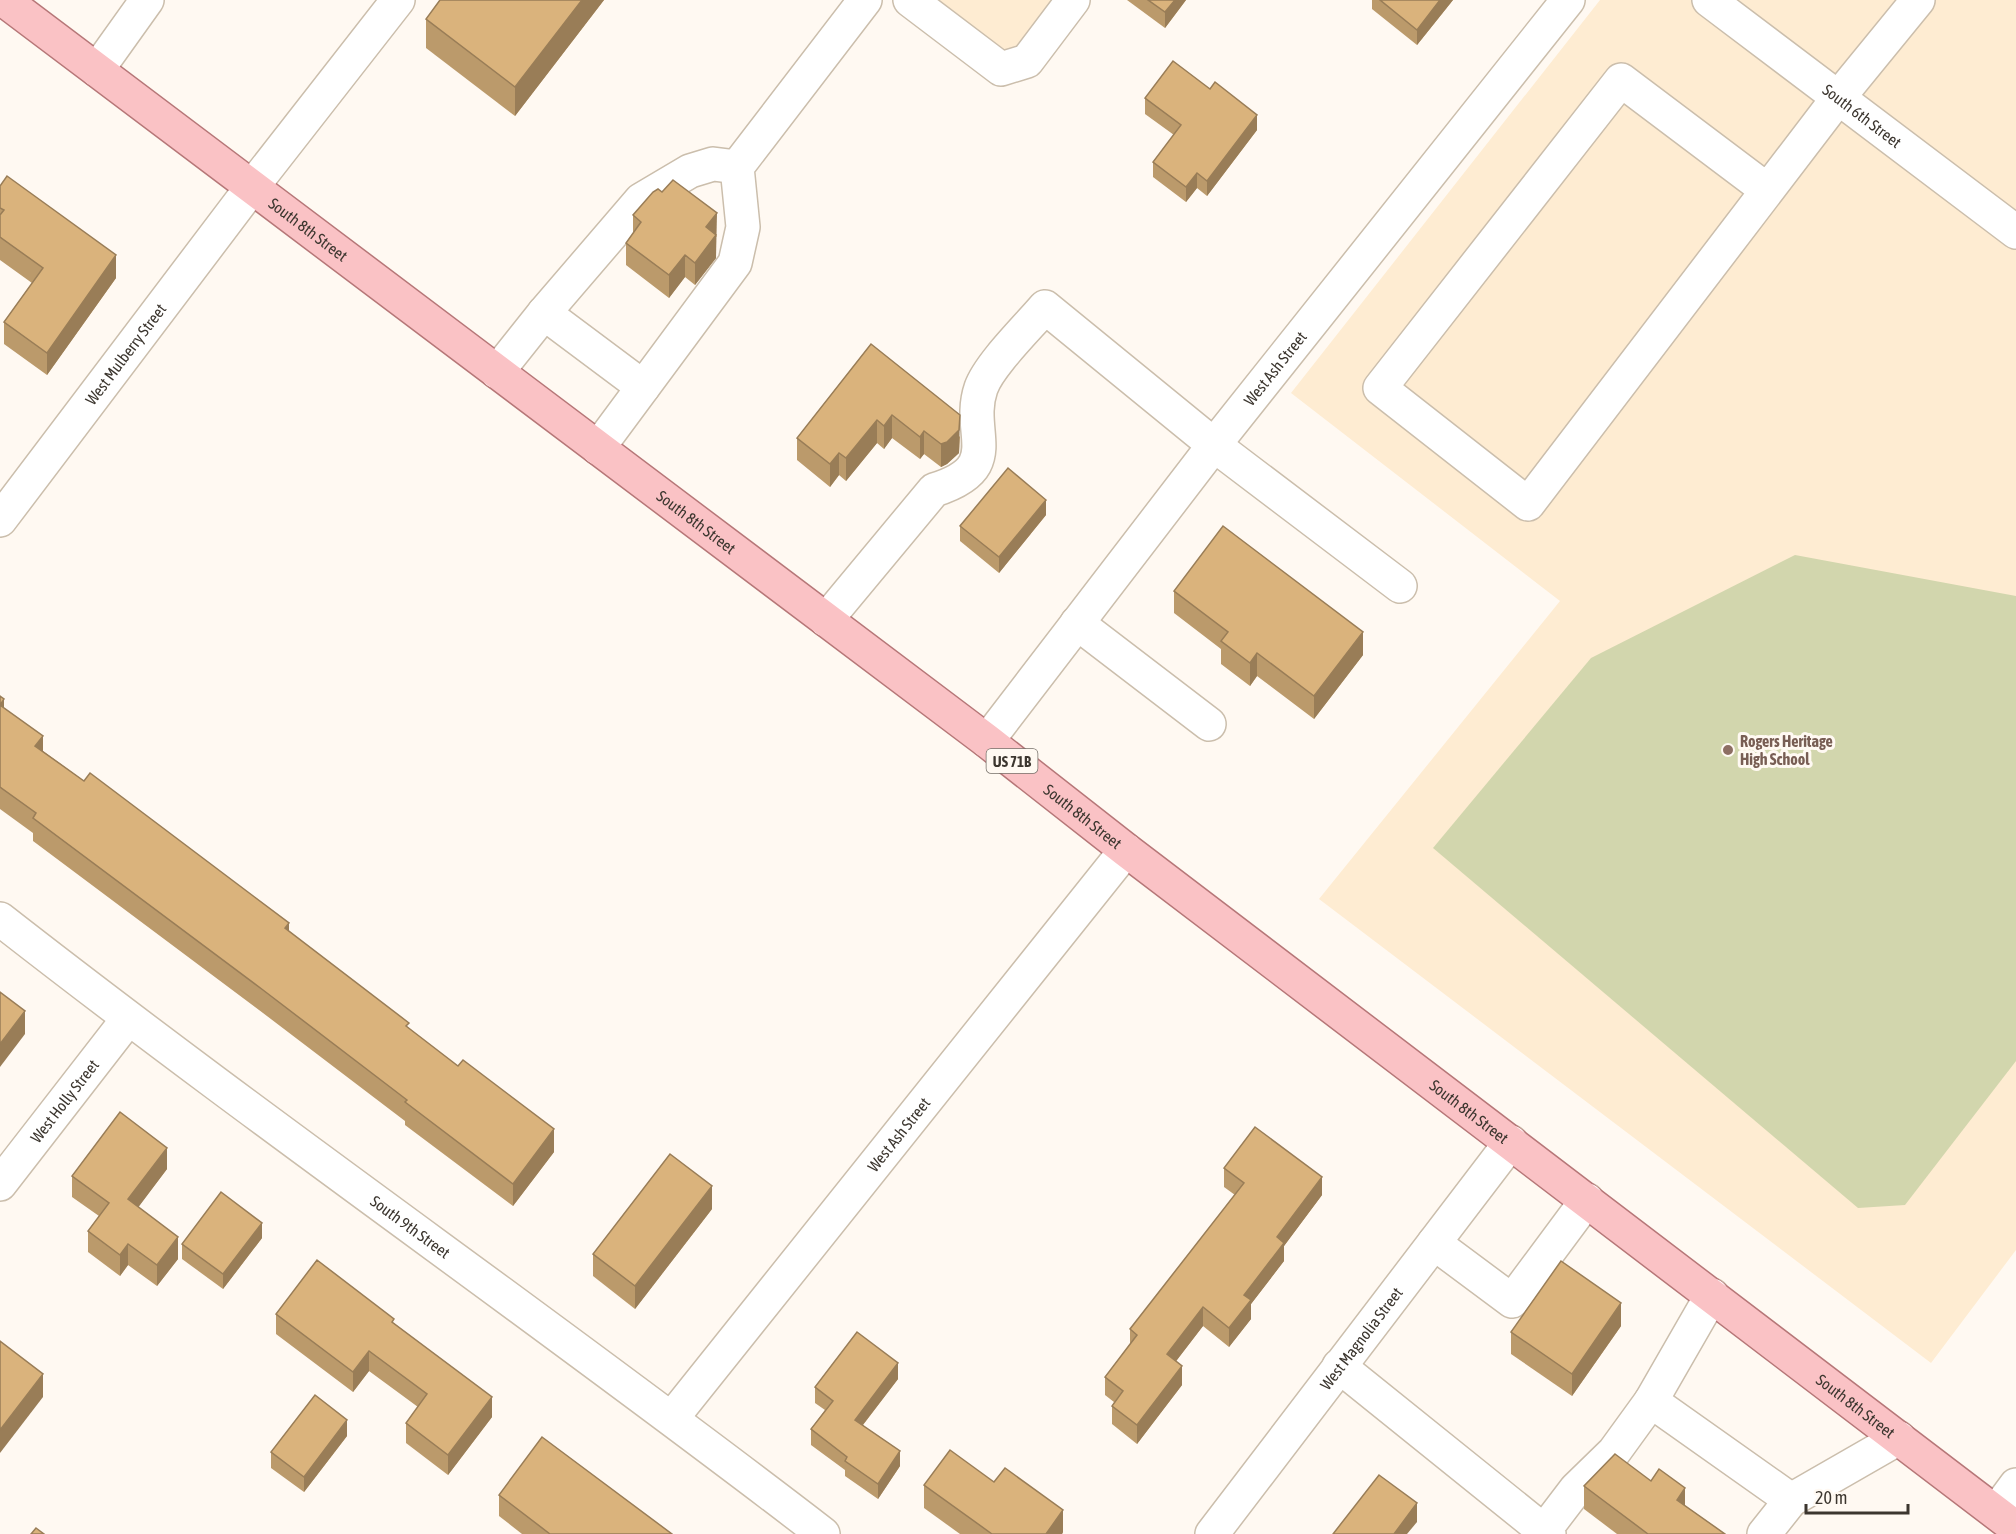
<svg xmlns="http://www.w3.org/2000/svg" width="2016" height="1534" viewBox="0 0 2016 1534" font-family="'Asap Condensed',sans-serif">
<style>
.built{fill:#feecd2}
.green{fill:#d2d6ad}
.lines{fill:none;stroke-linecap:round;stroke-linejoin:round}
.minor-casing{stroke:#cbbeac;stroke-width:36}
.major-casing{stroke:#b67778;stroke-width:36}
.minor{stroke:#fff;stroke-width:33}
.major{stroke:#fac2c5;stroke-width:33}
.wall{fill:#bb9a6b}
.shaded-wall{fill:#997d57}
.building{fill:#dab37c;stroke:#997d57;stroke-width:1.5}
.education-dot{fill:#8d6e63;stroke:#fff9f2;stroke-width:2}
.labels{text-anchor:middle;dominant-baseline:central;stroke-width:6;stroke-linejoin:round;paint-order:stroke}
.shield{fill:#fff9f2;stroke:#76706a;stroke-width:1.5}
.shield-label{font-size:15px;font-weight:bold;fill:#3c362f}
.street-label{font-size:16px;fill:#3c362f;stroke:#fff9f2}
.education-label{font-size:16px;font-weight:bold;fill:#785e54;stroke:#fff9f2;text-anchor:start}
</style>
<rect width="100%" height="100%" fill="#fff9f2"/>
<!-- built -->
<g class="built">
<polygon points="910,0 1058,0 1001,69"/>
<polygon points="1600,0 2016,0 2016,1250 1931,1363 1319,899 1560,601 1291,393"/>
</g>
<!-- green -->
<polygon class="green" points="1795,555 2016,596 2016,1061 1905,1205 1858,1208 1433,848 1591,658"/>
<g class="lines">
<defs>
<g id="minor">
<polyline points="910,0 1001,69 1027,61 1073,0"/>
<path id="s1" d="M1709,0l307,232"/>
<polyline points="97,70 147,0"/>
<polyline points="1767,190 1621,80 1380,388 1528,504 1838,98 1918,0"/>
<polyline points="544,313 643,387"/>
<polyline points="497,372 544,313 641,200 690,171 713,164 737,167"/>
<polyline points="598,448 735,263 743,227 737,167 865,0"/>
<path id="s2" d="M0,520l252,-333 146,-187"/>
<path d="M826,620l108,-130c73,-23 31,-56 47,-102 8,-23 47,-61 64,-81l169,138 186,141"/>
<polyline points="1077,623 1209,724"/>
<path id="s3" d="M987,741l227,-296 354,-445"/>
<path id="s4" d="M0,919c270,211 552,406 823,615"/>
<path id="s5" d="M0,1184l128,-165"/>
<polyline points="1434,1243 1512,1301 1587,1200"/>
<polyline points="1339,1366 1544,1531"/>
<polyline points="1651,1401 1712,1295"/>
<path id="s6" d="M672,1418l454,-568"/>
<polyline points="1996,1512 2016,1485"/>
<path id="s7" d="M1212,1534l299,-392"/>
<polyline points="1549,1534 1544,1531 1576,1489 1614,1452 1651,1401 1791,1500"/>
<polyline points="1764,1534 1791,1500 1899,1438"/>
</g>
<g id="major">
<path id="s8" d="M4,0l983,741 139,109 890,678"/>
</g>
</defs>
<!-- minor casing -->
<use href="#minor" class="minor-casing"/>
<!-- major casing -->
<use href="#major" class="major-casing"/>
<!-- minor -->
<use href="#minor" class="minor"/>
<!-- major -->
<use href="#major" class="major"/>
</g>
<!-- wall -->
<g class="wall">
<polygon points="440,0 604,0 515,116 426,48 426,19"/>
<polygon points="1127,0 1186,0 1165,28"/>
<polygon points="1372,0 1453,0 1417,45 1372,9"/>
<polygon points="1145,98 1257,130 1207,196 1197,188 1186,202 1153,177 1153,162 1174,135 1145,114"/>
<polygon points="0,186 116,278 47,375 4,344 4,322 32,283 0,260"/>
<polygon points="633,215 717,236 716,237 716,258 695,285 685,277 669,298 626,265 626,243 633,233"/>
<polygon points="871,344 960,437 959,453 947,464 941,467 924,454 920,459 892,438 884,449 877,443 846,481 839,475 830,487 797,460 797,438"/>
<polygon points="1046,515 999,573 960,541 960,526"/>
<polygon points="1174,591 1363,655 1314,719 1257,676 1250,686 1221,664 1221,649 1174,613"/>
<polygon points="0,696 4,708 43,751 289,931 409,1028 554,1152 513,1206 405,1125 405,1121 263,1013 33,841 33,833 0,809"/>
<polygon points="1224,1168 1322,1195 1284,1246 1284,1261 1251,1304 1251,1319 1229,1347 1203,1326 1176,1361 1182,1385 1137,1444 1112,1424 1112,1406 1114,1402 1105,1395 1105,1377 1130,1344 1130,1329 1235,1195 1224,1187"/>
<polygon points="167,1169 138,1207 178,1259 157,1286 128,1265 120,1276 88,1252 88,1231 99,1216 72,1197 72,1176"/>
<polygon points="712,1209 635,1309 593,1276 593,1254"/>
<polygon points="262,1238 223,1289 182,1259 182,1244"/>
<polygon points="276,1314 394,1323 492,1417 448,1475 406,1443 406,1423 418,1407 369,1371 353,1392 276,1334"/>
<polygon points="1621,1326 1572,1396 1511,1354 1511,1332"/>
<polygon points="898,1379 863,1425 900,1466 878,1499 845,1476 845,1470 811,1445 811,1429 825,1410 815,1403 815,1387"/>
<polygon points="347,1436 304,1492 271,1468 271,1452"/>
<polygon points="924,1485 1063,1532 1062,1534 960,1534 924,1508"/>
<polygon points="1584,1486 1685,1506 1725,1534 1617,1534 1584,1509"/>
<polygon points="499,1495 672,1534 522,1534 499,1516"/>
</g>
<!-- shaded-wall -->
<g class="shaded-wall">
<polygon points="582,0 604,0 515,116 515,87"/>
<polygon points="1175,0 1186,0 1165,28 1165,12"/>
<polygon points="1440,0 1453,0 1417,45 1417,30"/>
<polygon points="1257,115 1257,130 1207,196 1207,181"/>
<polygon points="1197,173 1197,188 1186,202 1186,187"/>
<polygon points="717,213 716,258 695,285 695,263 706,227"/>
<polygon points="116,255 116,278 47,375 47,353"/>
<polygon points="685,255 685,277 669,298 669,275"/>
<polygon points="892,415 892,438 884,449 884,426"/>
<polygon points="960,415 959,453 947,464 941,467 941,444"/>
<polygon points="877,420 877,443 846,481 846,458"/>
<polygon points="924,431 924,454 920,459 920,437"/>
<polygon points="839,453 839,475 830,487 830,464"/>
<polygon points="1046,500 1046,515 999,573 999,557"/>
<polygon points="1363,632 1363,655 1314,719 1314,696"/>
<polygon points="1257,653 1257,676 1250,686 1250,663"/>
<polygon points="4,699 4,722 0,705"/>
<polygon points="43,736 43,758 35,746"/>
<polygon points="289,923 289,946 285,928"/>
<polygon points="25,1011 25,1034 0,1067 0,1044"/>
<polygon points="554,1129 554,1152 513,1206 513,1184"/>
<polygon points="167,1148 167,1169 128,1221 128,1199"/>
<polygon points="1322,1177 1322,1195 1284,1246 1284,1261 1251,1304 1251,1319 1229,1347 1229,1328 1244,1295 1277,1237"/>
<polygon points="712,1186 712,1209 635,1309 635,1286"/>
<polygon points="262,1223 262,1238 223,1289 223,1274"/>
<polygon points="178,1237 178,1259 157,1286 157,1265"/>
<polygon points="128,1244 128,1265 120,1276 120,1255"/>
<polygon points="1621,1303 1621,1326 1572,1396 1572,1374"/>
<polygon points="1203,1307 1203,1326 1167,1373 1167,1354"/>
<polygon points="369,1351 369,1371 353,1392 353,1372"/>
<polygon points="898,1363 898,1379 855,1435 855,1420"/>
<polygon points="1182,1366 1182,1385 1137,1444 1137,1425"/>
<polygon points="43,1374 43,1397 0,1453 0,1430"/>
<polygon points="492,1397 492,1417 448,1475 448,1455"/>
<polygon points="347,1420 347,1436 304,1492 304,1477"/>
<polygon points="900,1451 900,1466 878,1499 878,1484"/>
<polygon points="1685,1488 1685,1511 1677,1500"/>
<polygon points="1417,1503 1417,1522 1407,1534 1394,1534"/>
<polygon points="1063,1510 1063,1532 1062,1534 1046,1534"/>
</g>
<!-- building -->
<g class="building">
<polygon points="440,0 582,0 515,87 426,19"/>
<polygon points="1148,0 1175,0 1165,12"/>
<polygon points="1380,0 1440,0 1417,30"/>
<polygon points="1173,61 1210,89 1215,82 1257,115 1207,181 1197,173 1186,187 1153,162 1181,125 1145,98"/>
<polygon points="7,176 116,255 47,353 4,322 43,268 0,237 0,215 4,210 0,208 0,186"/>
<polygon points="673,180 717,213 706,227 716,235 695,263 685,255 669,275 626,243 641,222 633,215 653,192 658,189 662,192"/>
<polygon points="871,344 960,415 959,430 947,442 941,444 924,431 920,437 892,415 884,426 877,420 846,458 839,453 830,464 797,438"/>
<polygon points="1008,468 1046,500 999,557 960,526"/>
<polygon points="1223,526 1363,632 1314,696 1257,653 1250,663 1221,641 1228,632 1174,591"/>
<polygon points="0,696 4,699 0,705 43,736 35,746 84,781 90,773 289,923 285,928 409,1023 406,1026 458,1066 463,1060 554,1129 513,1184 405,1102 407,1100 263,990 33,818 36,813 0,787"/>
<polygon points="0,992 25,1011 0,1044"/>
<polygon points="120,1112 167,1148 128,1199 178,1237 157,1265 128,1244 120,1255 88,1231 109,1203 72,1176"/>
<polygon points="1255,1127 1322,1177 1277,1237 1284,1243 1244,1295 1251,1300 1229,1328 1203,1307 1167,1354 1182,1366 1137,1425 1112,1406 1123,1391 1105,1377 1137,1335 1130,1329 1244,1183 1224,1168"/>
<polygon points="670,1154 712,1186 635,1286 593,1254"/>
<polygon points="221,1192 262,1223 223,1274 182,1244"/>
<polygon points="317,1260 394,1319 392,1322 492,1397 448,1455 406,1423 427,1394 369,1351 353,1372 276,1314"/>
<polygon points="1561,1261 1621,1303 1572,1374 1511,1332"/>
<polygon points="857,1332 898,1363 855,1420 900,1451 878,1484 845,1461 847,1457 811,1429 833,1401 815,1387"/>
<polygon points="0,1341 43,1374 0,1430"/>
<polygon points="315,1395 347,1420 304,1477 271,1452"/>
<polygon points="542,1437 672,1534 550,1534 499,1495"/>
<polygon points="950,1450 994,1482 1005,1468 1063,1510 1046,1534 992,1534 924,1485"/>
<polygon points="1615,1454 1651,1481 1659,1469 1685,1488 1677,1500 1725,1534 1648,1534 1584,1486"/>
<polygon points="1379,1475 1417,1503 1394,1534 1333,1534"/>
<polygon points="36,1528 44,1534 31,1534"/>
</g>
<!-- markers -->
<circle class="education-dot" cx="1728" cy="750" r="6"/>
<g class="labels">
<!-- shield labels -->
<rect class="shield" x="986.5" y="749" width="51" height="24" rx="4.5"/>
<g class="shield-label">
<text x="1012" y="761">US 71B</text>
</g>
<!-- street labels -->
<g class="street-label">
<text stroke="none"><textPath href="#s1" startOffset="192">South 6th Street</textPath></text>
<text stroke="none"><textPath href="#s8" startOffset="381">South 8th Street</textPath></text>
<text stroke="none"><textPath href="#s2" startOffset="208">West Mulberry Street</textPath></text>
<text stroke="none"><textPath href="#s3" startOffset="471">West Ash Street</textPath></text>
<text stroke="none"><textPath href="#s8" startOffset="867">South 8th Street</textPath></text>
<text stroke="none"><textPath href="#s8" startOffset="1353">South 8th Street</textPath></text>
<text stroke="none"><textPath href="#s5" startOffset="105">West Holly Street</textPath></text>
<text stroke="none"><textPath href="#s8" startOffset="1839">South 8th Street</textPath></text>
<text stroke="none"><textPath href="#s6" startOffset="363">West Ash Street</textPath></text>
<text stroke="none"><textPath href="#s4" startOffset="513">South 9th Street</textPath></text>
<text stroke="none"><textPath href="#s7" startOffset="246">West Magnolia Street</textPath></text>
<text stroke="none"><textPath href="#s8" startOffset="2325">South 8th Street</textPath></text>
</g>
<!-- education labels -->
<g class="education-label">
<text x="1740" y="741">Rogers Heritage<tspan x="1740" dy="18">High School</tspan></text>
</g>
</g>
<!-- scale -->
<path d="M1806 1504v9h102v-9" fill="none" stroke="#3c362f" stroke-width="3"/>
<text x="1815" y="1504" font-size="18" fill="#3c362f" stroke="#fff9f2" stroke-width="4.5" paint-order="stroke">20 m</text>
</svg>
